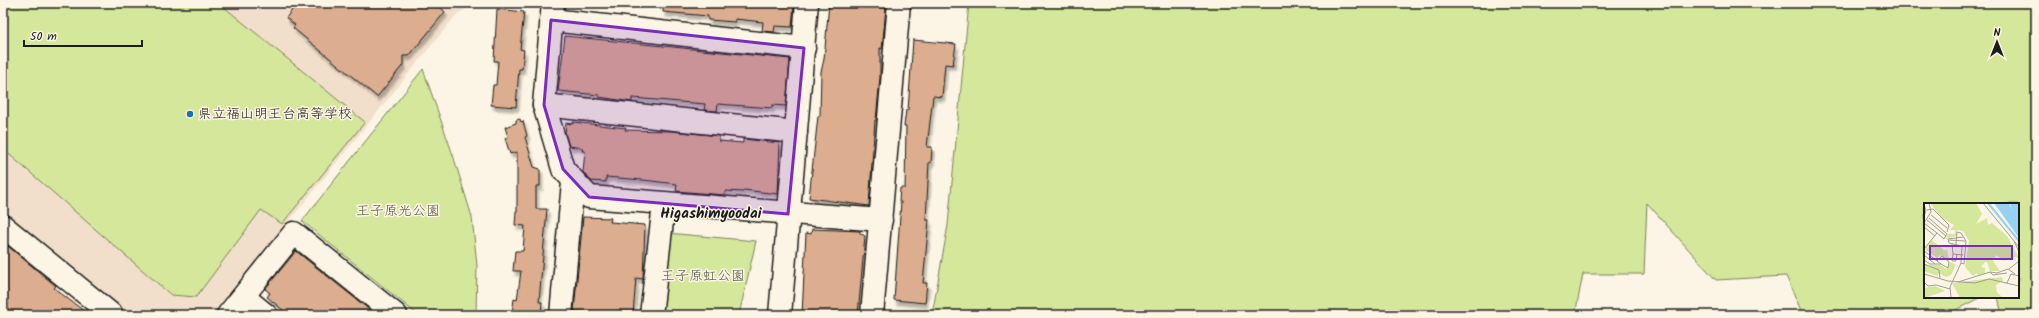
<svg xmlns="http://www.w3.org/2000/svg" width="2039" height="318" viewBox="0 0 2039 318" font-family="Kalam,'Klee One',sans-serif">
<style>
.built{fill:#f2dfcb}
.green{fill:#d4e79b;stroke:#78825c}
.building{fill:#dcad8e;stroke:#1c1c1c;filter:url(#shadow)}
.lines{fill:none;stroke-linecap:round;stroke-linejoin:round}
.minor-casing{stroke:#1c1c1c;stroke-width:25}
.minor{stroke:#fcf5e5;stroke-width:22}
.marked{fill:#7b2cbf;fill-opacity:0.2;stroke:#7b2cbf;stroke-width:3;stroke-linejoin:round}
.poi-dot{fill:#1f6fb2;stroke:#fcf5e5;stroke-width:1.5}
.labels{text-anchor:middle;dominant-baseline:central;stroke-width:3;stroke-linejoin:round;paint-order:stroke}
.poi-label{font-size:14px;fill:#1c1c1c;stroke:#fcf5e5;text-anchor:start}
.park-label{font-size:14px;fill:#535942;stroke:#fcf5e5}
.neighbourhood-label{font-size:15px;font-weight:bold;fill:#1c1c1c;stroke:#fcf5e5}
.inset-river{fill:none;stroke:#94d1f5;stroke-width:2}
.inset-road{fill:none;stroke:#a29e95;stroke-width:1}
.view{fill:#7b2cbf;fill-opacity:0.15;stroke:#7b2cbf;stroke-width:2}
.inset-edge{fill:none;stroke:#1c1c1c;stroke-width:2}
</style>
<defs>
<filter id="shadow"><feDropShadow dx="2.5" dy="4.5" stdDeviation="1" flood-color="#0004"/></filter>
</defs>
<rect width="100%" height="100%" fill="#fcf5e5"/>
<filter id="ink" filterUnits="userSpaceOnUse"><feTurbulence type="fractalNoise" baseFrequency=".025" numOctaves="2"/><feDisplacementMap in="SourceGraphic" scale="8" xChannelSelector="R" yChannelSelector="G"/><feConvolveMatrix kernelMatrix="1 2 1 2 8 2 1 2 1" color-interpolation-filters="sRGB"/></filter>
<g filter="url(#ink)">
<!-- built -->
<polygon class="built" points="3,3 473,3 473,5 457,14 213,315 129,315 3,213"/>
<!-- green -->
<g class="green">
<polygon points="3,3 219,3 365,122 282,224 261,210 196,297 171,295 3,149"/>
<polygon points="969,3 2036,3 2036,315 2002,315 1998,297 2018,297 2018,204 1925,204 1925,297 1981,297 1946,315 1803,315 1786,276 1716,280 1647,203 1644,274 1583,274 1575,315 932,315 948,225"/>
<polygon points="423,69 453,155 472,217 477,265 476,315 418,315 302,221"/>
<polygon points="667,233 756,241 739,315 659,315"/>
</g>
<!-- building -->
<g class="building">
<polygon points="297,3 437,3 445,12 409,56 403,56 403,65 377,97 293,28 295,25 286,18"/>
<polygon points="663,3 767,3 794,5 792,27 775,26 774,32 762,31 763,22 735,19 735,22 708,20 708,16 663,12"/>
<polygon points="829,3 886,8 882,49 880,48 880,78 876,120 875,120 869,206 809,198 818,116 820,116 821,72 824,59"/>
<polygon points="497,9 524,12 520,49 524,50 522,69 519,69 516,107 491,105 493,85 496,85 498,61 494,61"/>
<polygon points="565,36 790,59 786,106 772,105 772,108 718,104 717,111 704,110 705,104 632,98 632,102 599,97 599,95 558,91"/>
<polygon points="913,40 956,44 953,65 945,64 942,97 933,96 927,147 932,147 931,163 929,162 926,220 929,220 923,283 927,283 925,303 894,300 901,202 899,202 900,188 905,188 906,126 904,126 906,110 908,110"/>
<polygon points="520,119 521,122 523,121 527,136 525,137 534,167 540,169 540,186 536,186 536,209 547,209 539,302 542,302 541,315 512,313 514,299 517,300 521,271 513,271 515,251 523,251 525,226 515,225 516,211 517,211 517,152 510,154 505,138 508,137 505,127 516,123 516,120"/>
<polygon points="573,122 626,128 625,130 671,131 719,136 719,141 743,143 743,139 780,143 778,194 744,190 743,192 726,191 725,195 676,191 677,184 643,180 606,177 606,182 591,181 583,172 585,151 582,151 583,148 569,146 565,133 566,123 573,124"/>
<polygon points="583,217 611,218 610,222 645,225 643,279 636,278 633,315 585,315 585,312 574,311"/>
<polygon points="812,229 860,231 860,233 865,236 858,315 802,315 806,233 811,234"/>
<polygon points="3,242 56,286 54,288 89,315 3,315"/>
<polygon points="296,251 376,315 289,315 267,297 270,293 265,289"/>
</g>
<g class="lines">
<defs>
<g id="minor">
<polyline points="553,3 544,105 563,169 589,197 881,220"/>
<polyline points="551,20 804,48"/>
<polyline points="544,105 796,132"/>
<polyline points="3,226 112,315"/>
<polyline points="244,297 266,315"/>
<polyline points="228,315 294,233 396,315"/>
<polyline points="561,315 573,182"/>
<polyline points="651,315 664,204"/>
<polyline points="780,315 807,3"/>
<polyline points="872,315 899,3"/>
</g>
</defs>
<!-- minor casing -->
<use href="#minor" class="minor-casing"/>
<!-- minor -->
<use href="#minor" class="minor"/>
</g>
</g>
<!-- marked area -->
<path class="marked" d="M551,20l253,28 -16,166 -199,-17 -26,-28 -19,-64z"/>
<!-- markers -->
<circle class="poi-dot" cx="190" cy="114" r="4"/>
<g class="labels">
<!-- poi labels -->
<g class="poi-label">
<text x="198" y="114">県立福山明王台高等学校</text>
</g>
<!-- park labels -->
<g class="park-label">
<text x="398" y="211">王子原光公園</text>
<text x="703" y="276">王子原虹公園</text>
</g>
<!-- neighbourhood labels -->
<g class="neighbourhood-label">
<text x="711" y="214">Higashimyoodai</text>
</g>
</g>
<!-- overview -->
<g transform="translate(1924 203)">
<rect width="95" height="95" fill="#fcf5e5"/>
<path d="M6,0h46l6,11 -6,10 11,-6 1,7 4,-2 15,13 12,22 -4,-1 -4,4 -1,-3 -6,3 -8,-6 -3,6 7,10h-10l-3,-9h-2l-4,5 4,1v5l-6,3 -3,-3 -3,3 -8,-9 4,-26 -6,-10 -6,-1 -1,6 -10,3 2,-5h7v-4h-5l4,-5 -12,-7zM8,37l13,11 2,-2 2,12 -9,-6 -3,3 -12,-9zM26,59l6,3 -5,10 -5,2 -7,-4 -2,3 -13,-5v-6h16l7,4zM78,74l1,4 -7,4 1,7 6,6h-43l-8,-15zM11,83l10,5 -21,7v-10z" fill="#d4e79b"/>
<path d="M70,0h15l3,7 -2,-7h9v35z" fill="#94d1f5"/>
<path class="inset-river" d="M64,0l31,38"/>
<path class="inset-road" d="M59,0l36,44M0,2l2,5 -2,7M3,7l6,-1 16,16 -2,7M7,12l16,13M3,17l19,16M0,20l7,-11 -2,-9M0,20l13,10M0,24l11,9M25,37l16,1M90,38l5,11M28,41l1,10 10,1M32,41l1,-12 4,1 5,8 -2,23 -3,-1M0,46l13,-16 7,6 3,-5 -18,-16M0,48l4,3 9,7 4,3 7,4 1,-6 -7,-6 -5,5M29,51l-1,7h4l1,-7M0,52l11,9M0,57l6,4h11M0,61l15,6 1,8M85,66l10,-8M66,69l7,1 11,-4 7,5M0,71l24,7 27,2 14,-4 30,7M0,79l4,4 8,-1 14,4M34,79l32,-10 3,3 14,-2M83,80l4,-9 8,2M27,95l-1,-11 11,-24 1,-17 -13,-3 -1,-4 15,-2"/>
<path class="view" d="M6,43h82v13h-82z"/>
<rect width="95" height="95" class="inset-edge"/>
</g>
<!-- margin -->
<rect width="2039" height="318" fill="none" stroke="#fcf5e5" stroke-width="16"/>
<rect x="8" y="8" width="2023" height="302" fill="none" stroke="#1c1c1c" stroke-width="1.5" filter="url(#ink)"/>
<!-- north arrow -->
<g transform="translate(1997 42)" stroke="#fcf5e5" stroke-width="3" paint-order="stroke">
<path d="M0-3L7 15L0 10L-7 15Z" fill="#1c1c1c"/>
<text y="-6" font-size="11" font-weight="bold" text-anchor="middle" fill="#1c1c1c">N</text>
</g>
<!-- scale -->
<path d="M24 40v6h118v-6" fill="none" stroke="#1c1c1c" stroke-width="2"/>
<text x="30" y="40" font-size="12" fill="#1c1c1c" stroke="#fcf5e5" stroke-width="3" paint-order="stroke">50 m</text>
</svg>
